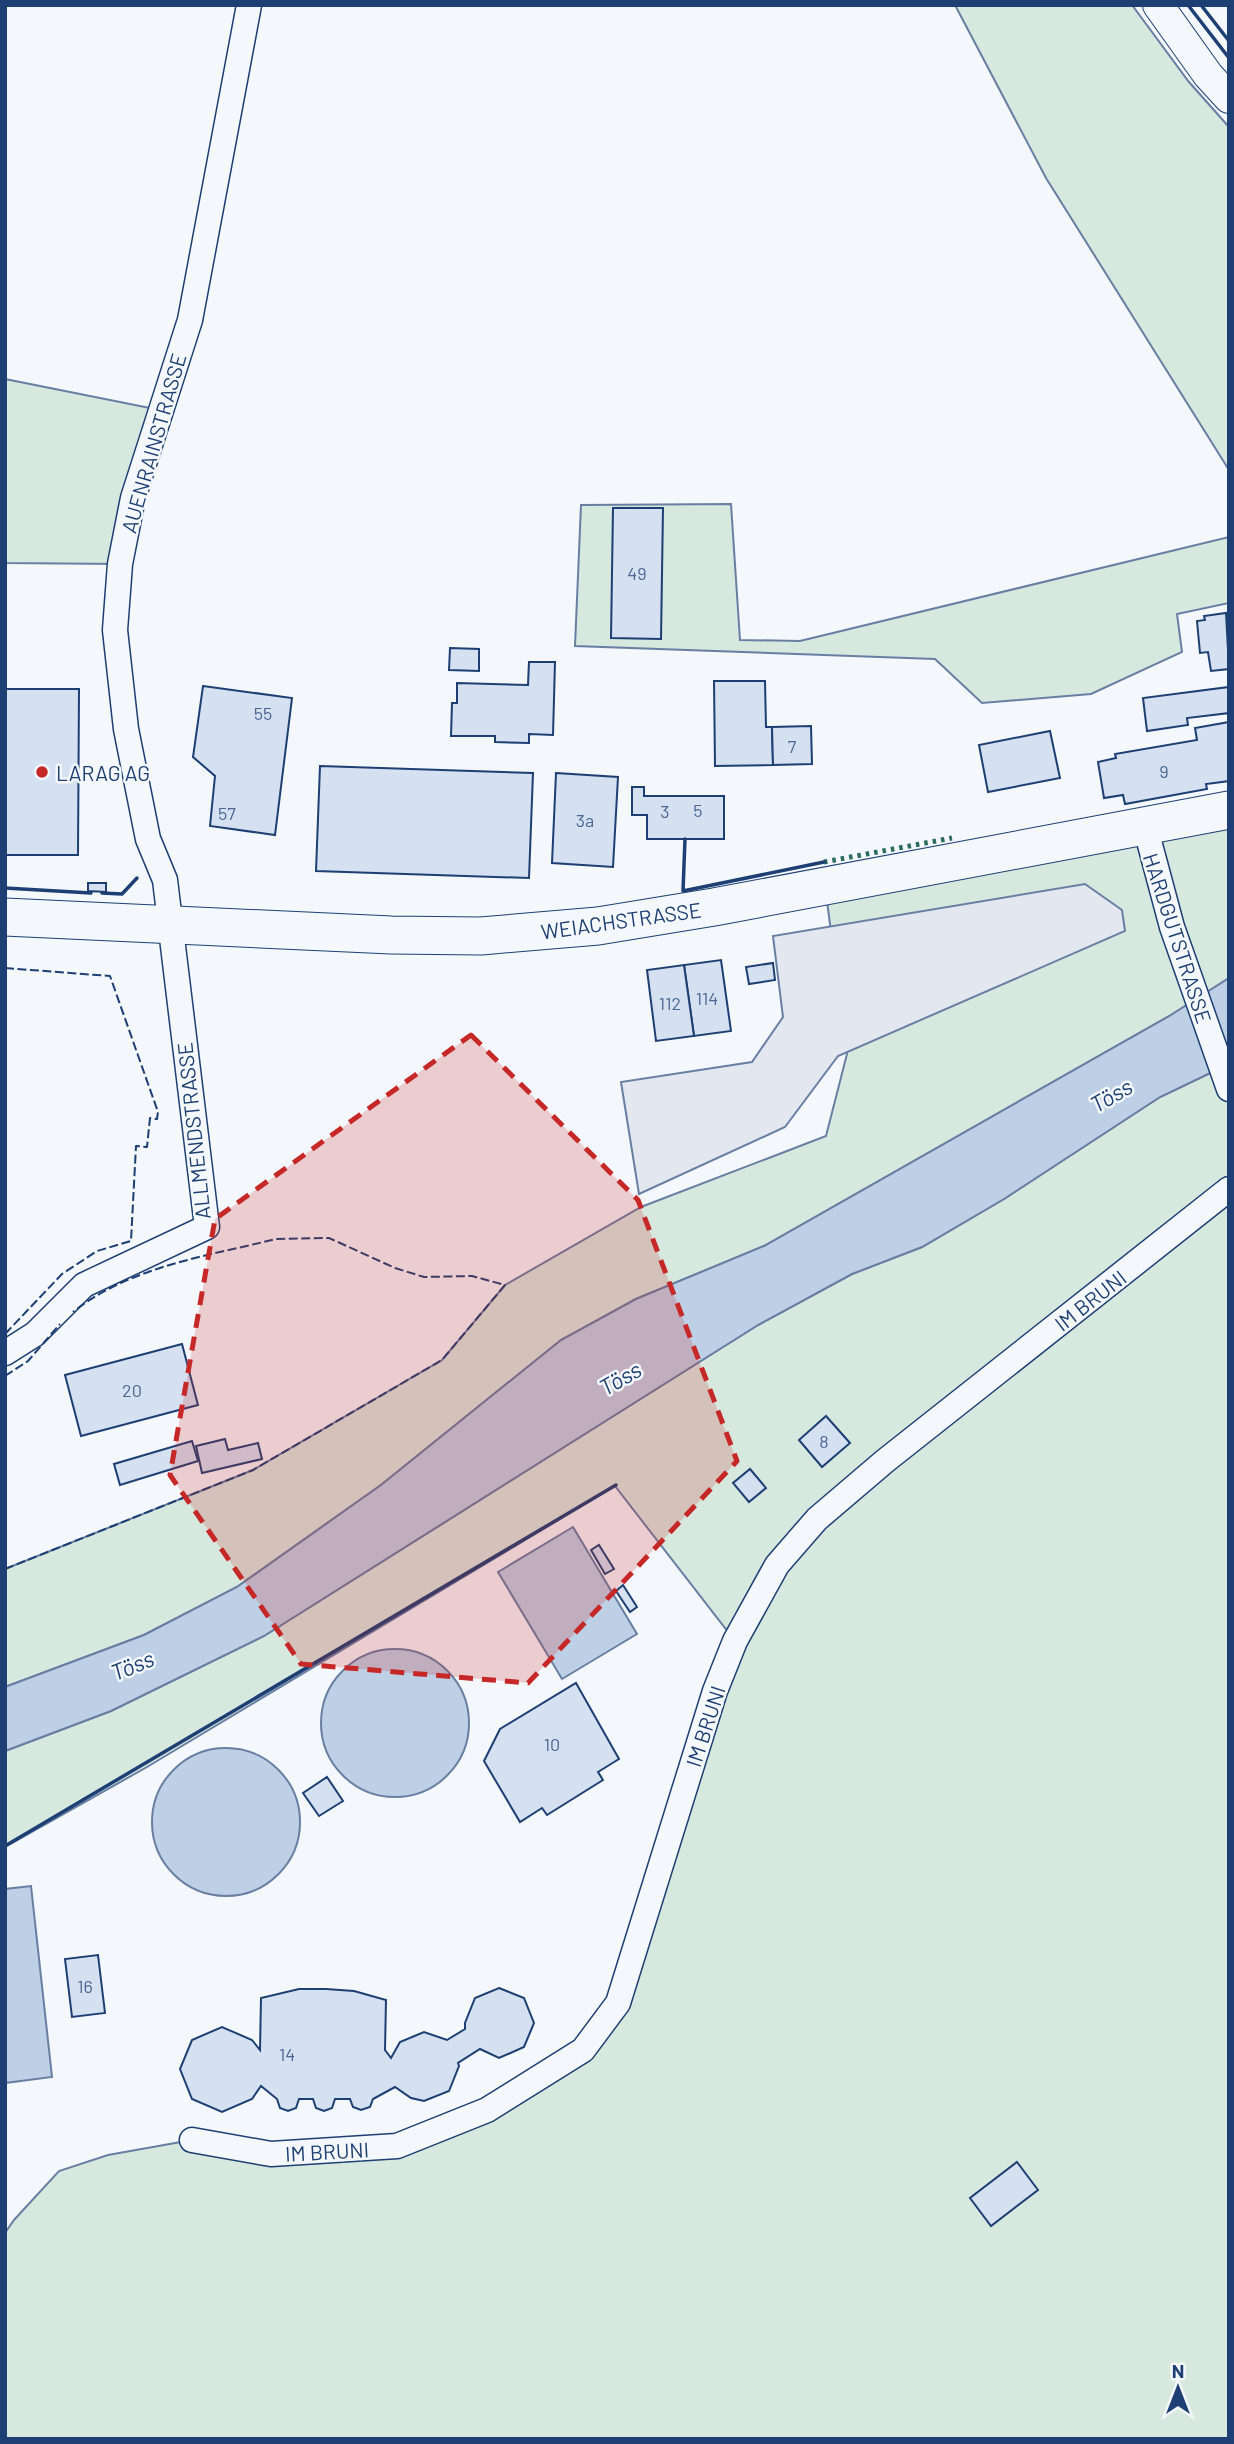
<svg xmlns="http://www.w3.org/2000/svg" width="1234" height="2444" viewBox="0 0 1234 2444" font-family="Barlow,sans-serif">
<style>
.green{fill:#d7e8df;stroke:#687fa3;stroke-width:2}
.parking{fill:#e3e8f0;stroke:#687fa3;stroke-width:2}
.water{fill:#bed0e5;stroke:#687fa3;stroke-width:2}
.building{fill:#d5e0f0;stroke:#1d3f73;stroke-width:2}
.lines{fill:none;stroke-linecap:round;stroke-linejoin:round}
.minor-casing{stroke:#1d3f73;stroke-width:27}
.tertiary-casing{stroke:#1d3f73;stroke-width:32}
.primary-casing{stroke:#1d3f73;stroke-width:39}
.minor{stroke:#f4f7fb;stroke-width:24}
.tertiary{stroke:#f4f7fb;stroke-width:30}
.primary{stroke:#f4f7fb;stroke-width:37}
.hedge{stroke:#2c6c60;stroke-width:5;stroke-dasharray:3.5 5;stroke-linecap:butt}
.fence{stroke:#1d3f73;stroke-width:2;stroke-dasharray:9 3.5;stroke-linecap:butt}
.wall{stroke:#1d3f73;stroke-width:3.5}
.marked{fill:#c62828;fill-opacity:0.2;stroke:#c62828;stroke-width:5;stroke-dasharray:14 9;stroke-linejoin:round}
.poi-dot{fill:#c62828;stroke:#f4f7fb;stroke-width:2.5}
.labels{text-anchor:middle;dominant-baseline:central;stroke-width:5;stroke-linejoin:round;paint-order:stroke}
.number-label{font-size:18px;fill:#4b6792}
.street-label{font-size:21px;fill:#1d3f73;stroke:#f4f7fb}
.poi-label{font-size:21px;fill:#1d3f73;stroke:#f4f7fb;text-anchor:start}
.water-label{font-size:23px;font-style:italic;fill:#1d3f73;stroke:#f4f7fb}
</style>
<rect width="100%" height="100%" fill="#f4f7fb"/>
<!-- green -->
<g class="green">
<polygon points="955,5 1132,5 1189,82 1229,127 1229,470 1046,178"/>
<polygon points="5,379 160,410 120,564 5,563"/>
<polygon points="731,504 740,640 800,641 1229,537 1229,603 1177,614 1182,652 1091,694 982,703 935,659 575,646 581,505"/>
<polygon points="1229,811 1229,978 1171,1015 764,1246 636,1299 561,1340 381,1485 237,1587 144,1635 5,1687 5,1569 253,1470 442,1360 505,1285 641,1207 826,1136 847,1054 825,886"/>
<polygon points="1229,1064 1229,2439 5,2439 5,2233 14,2220 59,2171 108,2155 192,2140 397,2146 583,2050 618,2003 735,1641 615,1486 147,1767 5,1847 5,1751 111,1711 264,1636 758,1325 852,1274 922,1247 1004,1199 1160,1097"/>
</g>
<!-- parking -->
<polygon class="parking" points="1085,884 1122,910 1125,931 838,1056 785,1127 639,1194 621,1082 752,1062 783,1017 773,936"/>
<!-- water -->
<g class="water">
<polygon points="1229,978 1229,1064 1160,1097 1004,1199 922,1247 852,1274 758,1325 264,1636 111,1711 5,1751 5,1687 144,1635 237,1587 381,1485 561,1340 636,1299 764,1246 1171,1015"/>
<polygon points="573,1527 637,1634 562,1679 498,1572"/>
<circle cx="395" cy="1723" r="74"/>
<circle cx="226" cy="1822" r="74"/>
<polygon points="31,1886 52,2077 5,2083 5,1889"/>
</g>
<!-- building -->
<g class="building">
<polygon points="613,508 663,508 661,639 611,638"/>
<polygon points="1226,613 1229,669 1211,671 1208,652 1200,653 1197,621 1205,620 1204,616"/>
<polygon points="450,648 479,649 479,671 449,670"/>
<polygon points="529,662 555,662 553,735 529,734 529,743 495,742 495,736 451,736 452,703 457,703 457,683 528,685"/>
<polygon points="714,681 765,681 766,727 772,727 773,765 715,766"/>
<polygon points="203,686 292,698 275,835 210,826 215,776 193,757"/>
<polygon points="1229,687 1229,713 1187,718 1188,725 1147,731 1143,698"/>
<polygon points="5,689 79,689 78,855 5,855"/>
<polygon points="1229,722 1229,781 1206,784 1207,789 1125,804 1123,795 1104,798 1098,762 1116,758 1115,754 1197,740 1195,728"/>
<polygon points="811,726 812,764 773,765 772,727"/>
<polygon points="1050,731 1060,778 988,792 979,745"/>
<polygon points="320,766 533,773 529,878 316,871"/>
<polygon points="556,773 618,777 613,867 552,863"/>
<polygon points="632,787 644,787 644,796 724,796 724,839 647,839 647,815 632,815"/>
<polygon points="88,883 106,883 106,892 88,891"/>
<polygon points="721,960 731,1031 694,1036 684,965"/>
<polygon points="773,963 775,980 749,984 746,967"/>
<polygon points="684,965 694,1036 656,1041 647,970"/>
<polygon points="182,1344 198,1405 81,1436 65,1375"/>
<polygon points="826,1416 850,1443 822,1467 799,1440"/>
<polygon points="225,1439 228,1450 258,1443 262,1459 202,1473 196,1446"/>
<polygon points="192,1441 198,1461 120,1485 114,1464"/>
<polygon points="750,1469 766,1488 749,1502 733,1483"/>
<polygon points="599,1545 614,1569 605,1574 591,1550"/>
<polygon points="623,1585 637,1607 630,1612 616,1591"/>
<polygon points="576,1683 619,1759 598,1772 603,1780 547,1815 542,1808 520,1822 484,1761 500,1729"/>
<polygon points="327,1777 343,1801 319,1816 303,1793"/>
<polygon points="98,1955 105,2013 72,2017 65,1959"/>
<polygon points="499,1988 524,1998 534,2023 524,2047 499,2058 480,2049 458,2063 459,2066 449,2091 424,2101 411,2098 395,2087 373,2099 370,2107 361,2110 353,2107 350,2099 335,2099 332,2108 324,2111 316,2108 313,2099 299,2099 296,2108 288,2111 280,2108 277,2099 261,2086 252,2099 222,2112 192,2099 180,2069 192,2040 222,2027 252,2040 260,2050 261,1998 299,1989 326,1989 354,1991 386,2000 385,2050 391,2058 400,2042 424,2032 447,2040 465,2029 465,2023 475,1998"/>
<polygon points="1017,2162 1038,2190 991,2226 970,2198"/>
</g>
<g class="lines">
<defs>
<g id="minor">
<polyline points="1145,826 1172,927 1229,1089"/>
<polyline points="5,1353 35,1334 84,1285 207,1227 165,880 148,839 126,729 115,630 120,564 133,498 190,320 249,5"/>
<polyline points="192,2140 271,2154 397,2146 487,2110 583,2050 618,2003 715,1691 735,1641 777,1565 817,1519 885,1461 1229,1189"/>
</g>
<polyline id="tertiary" points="1158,5 1208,75 1229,98"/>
<polyline id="primary" points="5,917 391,935 481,936 598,926 714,907 1229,810"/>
</defs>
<!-- minor casing -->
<use href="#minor" class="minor-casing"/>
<!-- tertiary casing -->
<use href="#tertiary" class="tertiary-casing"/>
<!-- primary casing -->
<use href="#primary" class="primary-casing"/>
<!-- minor -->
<use href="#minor" class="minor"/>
<!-- tertiary -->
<use href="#tertiary" class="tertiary"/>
<!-- primary -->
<use href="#primary" class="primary"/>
<!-- hedge -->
<polyline class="hedge" points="824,862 952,838"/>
<!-- fence -->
<g class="fence">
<polyline points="5,968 110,976 158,1112 157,1119 150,1118 147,1147 136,1146 131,1241 97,1251 62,1274 5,1334"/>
<polyline points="5,1376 28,1361 60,1324"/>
<path d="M5,1569l248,-99 189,-110 63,-75 -33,-9 -48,1 -29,-9 -66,-30 -53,1c-69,17 -147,28 -203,73"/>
</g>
<!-- wall -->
<g class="wall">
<polyline points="1188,5 1229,58"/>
<polyline points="1201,5 1229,41"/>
<polyline points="685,839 683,891 824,862"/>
<polyline points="5,888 91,893"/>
<polyline points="102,893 122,894 137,878"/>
<polyline points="5,1846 616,1485"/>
</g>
</g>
<!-- marked area -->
<path class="marked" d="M471,1035l167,165 99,261 -209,222 -227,-19 -131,-189 45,-256z"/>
<!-- markers -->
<circle class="poi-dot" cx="42" cy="772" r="7"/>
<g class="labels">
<!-- number labels -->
<g class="number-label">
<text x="637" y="573">49</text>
<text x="263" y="713">55</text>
<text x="792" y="746">7</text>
<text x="1164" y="771">9</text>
<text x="698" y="810">5</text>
<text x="665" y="811">3</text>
<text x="227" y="813">57</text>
<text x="585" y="820">3a</text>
<text x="707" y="998">114</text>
<text x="670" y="1003">112</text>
<text x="132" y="1390">20</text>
<text x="824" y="1441">8</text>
<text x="552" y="1744">10</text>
<text x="85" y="1986">16</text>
<text x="287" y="2054">14</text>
</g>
<!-- street labels -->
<g class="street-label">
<text transform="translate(153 443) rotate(-74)">AUENRAINSTRASSE</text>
<text transform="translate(621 920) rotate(-8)">WEIACHSTRASSE</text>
<text transform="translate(1178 938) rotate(72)">HARDGUTSTRASSE</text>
<text transform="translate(193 1131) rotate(-96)">ALLMENDSTRASSE</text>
<text transform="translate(1090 1300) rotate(-38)">IM BRUNI</text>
<text transform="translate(705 1726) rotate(-72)">IM BRUNI</text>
<text transform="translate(327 2151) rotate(-3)">IM BRUNI</text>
</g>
<!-- poi labels -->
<g class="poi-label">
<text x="56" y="772">LARAG AG</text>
</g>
<!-- water labels -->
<g class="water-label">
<text transform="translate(1111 1095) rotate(-30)">Töss</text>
<text transform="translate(620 1378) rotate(-30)">Töss</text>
<text transform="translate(132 1665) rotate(-22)">Töss</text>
</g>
</g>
<!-- border -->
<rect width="1234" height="2444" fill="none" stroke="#1d3f73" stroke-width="14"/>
<!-- north arrow -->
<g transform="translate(1178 2388)" stroke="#f4f7fb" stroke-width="5" paint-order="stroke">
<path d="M0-5L12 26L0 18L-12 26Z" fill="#1d3f73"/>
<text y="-10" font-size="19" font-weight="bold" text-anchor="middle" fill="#1d3f73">N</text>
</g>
</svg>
